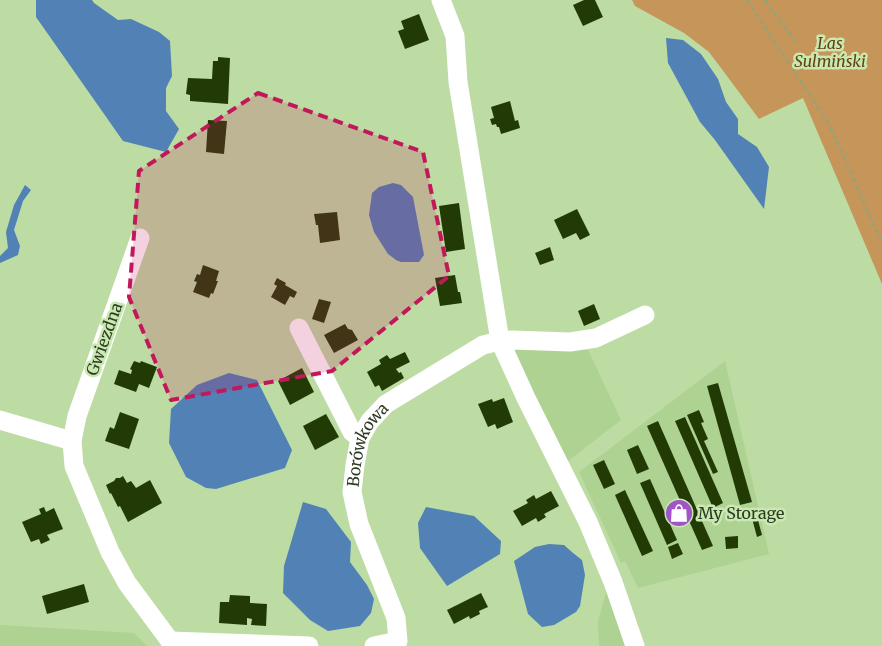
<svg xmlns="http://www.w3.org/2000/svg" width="882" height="646" viewBox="0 0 882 646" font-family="Merriweather,serif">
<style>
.built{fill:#aed292}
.forest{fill:#c59559}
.water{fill:#5181b5}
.building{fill:#223b05}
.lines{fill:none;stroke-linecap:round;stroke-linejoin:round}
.path{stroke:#8da779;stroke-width:2.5;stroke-dasharray:4 4;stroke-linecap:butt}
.minor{stroke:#fff;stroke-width:19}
.marked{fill:#c2185b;fill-opacity:0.2;stroke:#c2185b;stroke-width:4;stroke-dasharray:10 6;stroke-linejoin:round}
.labels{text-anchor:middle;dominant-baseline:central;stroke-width:5;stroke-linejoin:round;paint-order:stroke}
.park-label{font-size:16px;font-style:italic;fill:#634213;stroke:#c9e9b0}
.street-label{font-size:16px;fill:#2d3a23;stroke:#c9e9b0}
.poi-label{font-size:16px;fill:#2d3a23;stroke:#c9e9b0;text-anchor:start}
</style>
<rect width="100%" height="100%" fill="#bcdca3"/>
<!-- built -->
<g class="built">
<polygon points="509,348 588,350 621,420 564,464"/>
<polygon points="725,361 769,554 638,588 625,561 621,563 579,472"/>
<polygon points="608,586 628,646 599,646 598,621"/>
<polygon points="0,625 134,633 147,646 0,646"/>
</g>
<!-- forest -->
<polygon class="forest" points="632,0 882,0 882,284 803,98 759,119 709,52 684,33 635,6"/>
<!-- water -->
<g class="water">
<polygon points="36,0 92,0 94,3 118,20 131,19 159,32 170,41 172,76 166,88 166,111 179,129 166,152 123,141 36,17"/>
<polygon points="666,38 683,40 701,54 718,79 726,102 738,119 738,134 757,147 769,167 764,209 715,140 700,122 668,63"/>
<polygon points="393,183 401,185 413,197 424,255 419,262 401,262 396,260 388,254 374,232 369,215 372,193 379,187"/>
<polygon points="25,185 31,190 23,201 14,230 20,246 18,255 0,263 0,256 8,248 6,232 14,205"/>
<polygon points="229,373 257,380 292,450 285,468 216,489 206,488 186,477 169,443 171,409 197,385"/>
<polygon points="303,502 326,509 351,542 350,562 367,585 374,599 371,613 360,626 328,631 310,620 283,593 284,566"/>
<polygon points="426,507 474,516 501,541 500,554 447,586 420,548 418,523"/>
<polygon points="549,544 564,545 573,553 582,560 585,575 580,606 576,612 554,625 542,627 528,614 514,561 535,547"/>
</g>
<!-- building -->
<g class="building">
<polygon points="584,0 595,0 603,17 583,26 573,5"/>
<polygon points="419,14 429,40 405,49 398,31 404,29 401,21"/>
<polygon points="218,57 230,58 228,104 190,101 190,95 186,94 188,78 212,79 213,61 218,61"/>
<polygon points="510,101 515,121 518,120 520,128 501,134 499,127 497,127 496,124 492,125 490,119 494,118 491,107"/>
<polygon points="208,120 227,121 224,154 206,152"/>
<polygon points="459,203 465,249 446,252 439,206"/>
<polygon points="577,209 590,235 580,240 576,233 563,239 554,220"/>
<polygon points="337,212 340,240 320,243 318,225 316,225 314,214"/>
<polygon points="550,247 554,260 540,265 535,253"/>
<polygon points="203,265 219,271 216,281 218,281 213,294 211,293 209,298 193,292 197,282 194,281 197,274 200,275"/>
<polygon points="455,275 458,292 460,292 462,303 440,306 435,278"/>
<polygon points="277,278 286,283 285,285 297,292 294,298 290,296 285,305 271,297 277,286 274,284"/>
<polygon points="319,299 331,302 324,323 312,319"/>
<polygon points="594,304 600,319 584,326 578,311"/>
<polygon points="345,324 348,329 352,330 358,340 334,353 324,335"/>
<polygon points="405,352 410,362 396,369 399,373 401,372 404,378 382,391 379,385 375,387 367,372 381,364 379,360 387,355 390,359"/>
<polygon points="134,361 140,363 141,361 157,367 149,388 139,384 136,392 114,384 119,370 131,374 132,370 130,369"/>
<polygon points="302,368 314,392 290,405 278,381"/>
<polygon points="718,383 752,502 740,505 707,386"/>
<polygon points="504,398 513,422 497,429 495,424 488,427 478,404 492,399 493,402"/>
<polygon points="699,410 704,422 701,423 708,439 704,441 718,472 713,474 687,415"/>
<polygon points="120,412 139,419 129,449 105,441 110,427 114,429"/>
<polygon points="326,414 339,437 315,450 303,426"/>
<polygon points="685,417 723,503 713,508 675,421"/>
<polygon points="658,421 713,546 702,550 647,426"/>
<polygon points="638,445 649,469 637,474 627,450"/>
<polygon points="604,460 615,484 604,489 593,465"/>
<polygon points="123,476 127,483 131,481 136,488 150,480 162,503 128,522 120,506 118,507 111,493 110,494 106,485 114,481 116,478 120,478"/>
<polygon points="650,479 677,540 667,545 640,483"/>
<polygon points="625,490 653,551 642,556 615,495"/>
<polygon points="551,491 559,506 544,514 546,517 538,522 536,518 522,526 513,511 528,503 526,500 534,495 536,499"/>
<polygon points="44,507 46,512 54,508 63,529 47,535 50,540 41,544 39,539 31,542 22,522 41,514 39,509"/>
<polygon points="755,509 762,535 757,537 750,511"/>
<polygon points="738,536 738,548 726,549 725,537"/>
<polygon points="678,543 683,554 672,559 668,547"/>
<polygon points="84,584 89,602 47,614 42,596"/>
<polygon points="481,593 488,607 479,611 480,614 470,619 469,616 454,624 447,610"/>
<polygon points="230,595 250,596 250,603 267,604 266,626 251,625 252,619 247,618 247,625 219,623 220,602 229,602"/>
</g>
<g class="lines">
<!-- path -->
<g class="path">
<polyline points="747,0 829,124 882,243"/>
<polyline points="765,0 798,45"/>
</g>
<!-- minor -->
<g class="minor">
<polyline points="441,0 455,36 458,82 500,341 526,398 588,522 613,582 635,646"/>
<polyline points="140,238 77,416 72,441 74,466 110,552 127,583 170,641"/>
<polyline points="299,328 352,432 360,438"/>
<polyline points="0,420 72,441"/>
<polyline points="170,641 309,646"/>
<path id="s1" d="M374,646l24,-5 -2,-23 -37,-94 -7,-32 3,-27 5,-27 10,-17 16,-17 97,-59 17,-4 12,-1 58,2 26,-4 49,-23"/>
</g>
</g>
<!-- marked area -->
<path class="marked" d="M258,93l165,59 26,124 -117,95 -161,29 -42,-103 10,-126z"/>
<!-- icons -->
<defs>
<symbol id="shop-disc" viewBox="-11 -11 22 22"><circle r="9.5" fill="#9f55c7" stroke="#c9e9b0"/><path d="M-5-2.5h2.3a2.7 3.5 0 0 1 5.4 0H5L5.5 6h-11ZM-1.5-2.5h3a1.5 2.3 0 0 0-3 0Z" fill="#fff"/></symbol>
</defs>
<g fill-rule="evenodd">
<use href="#shop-disc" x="663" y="497" width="32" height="32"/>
</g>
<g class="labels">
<!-- park labels -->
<g class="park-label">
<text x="830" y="43">Las<tspan x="830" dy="18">Sulmiński</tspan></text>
</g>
<!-- street labels -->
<g class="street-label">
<text transform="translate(104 339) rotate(-70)">Gwiezdna</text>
<text stroke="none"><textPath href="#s1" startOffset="232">Borówkowa</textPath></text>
</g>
<!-- poi labels -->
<g class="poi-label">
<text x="698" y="513">My Storage</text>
</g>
</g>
</svg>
